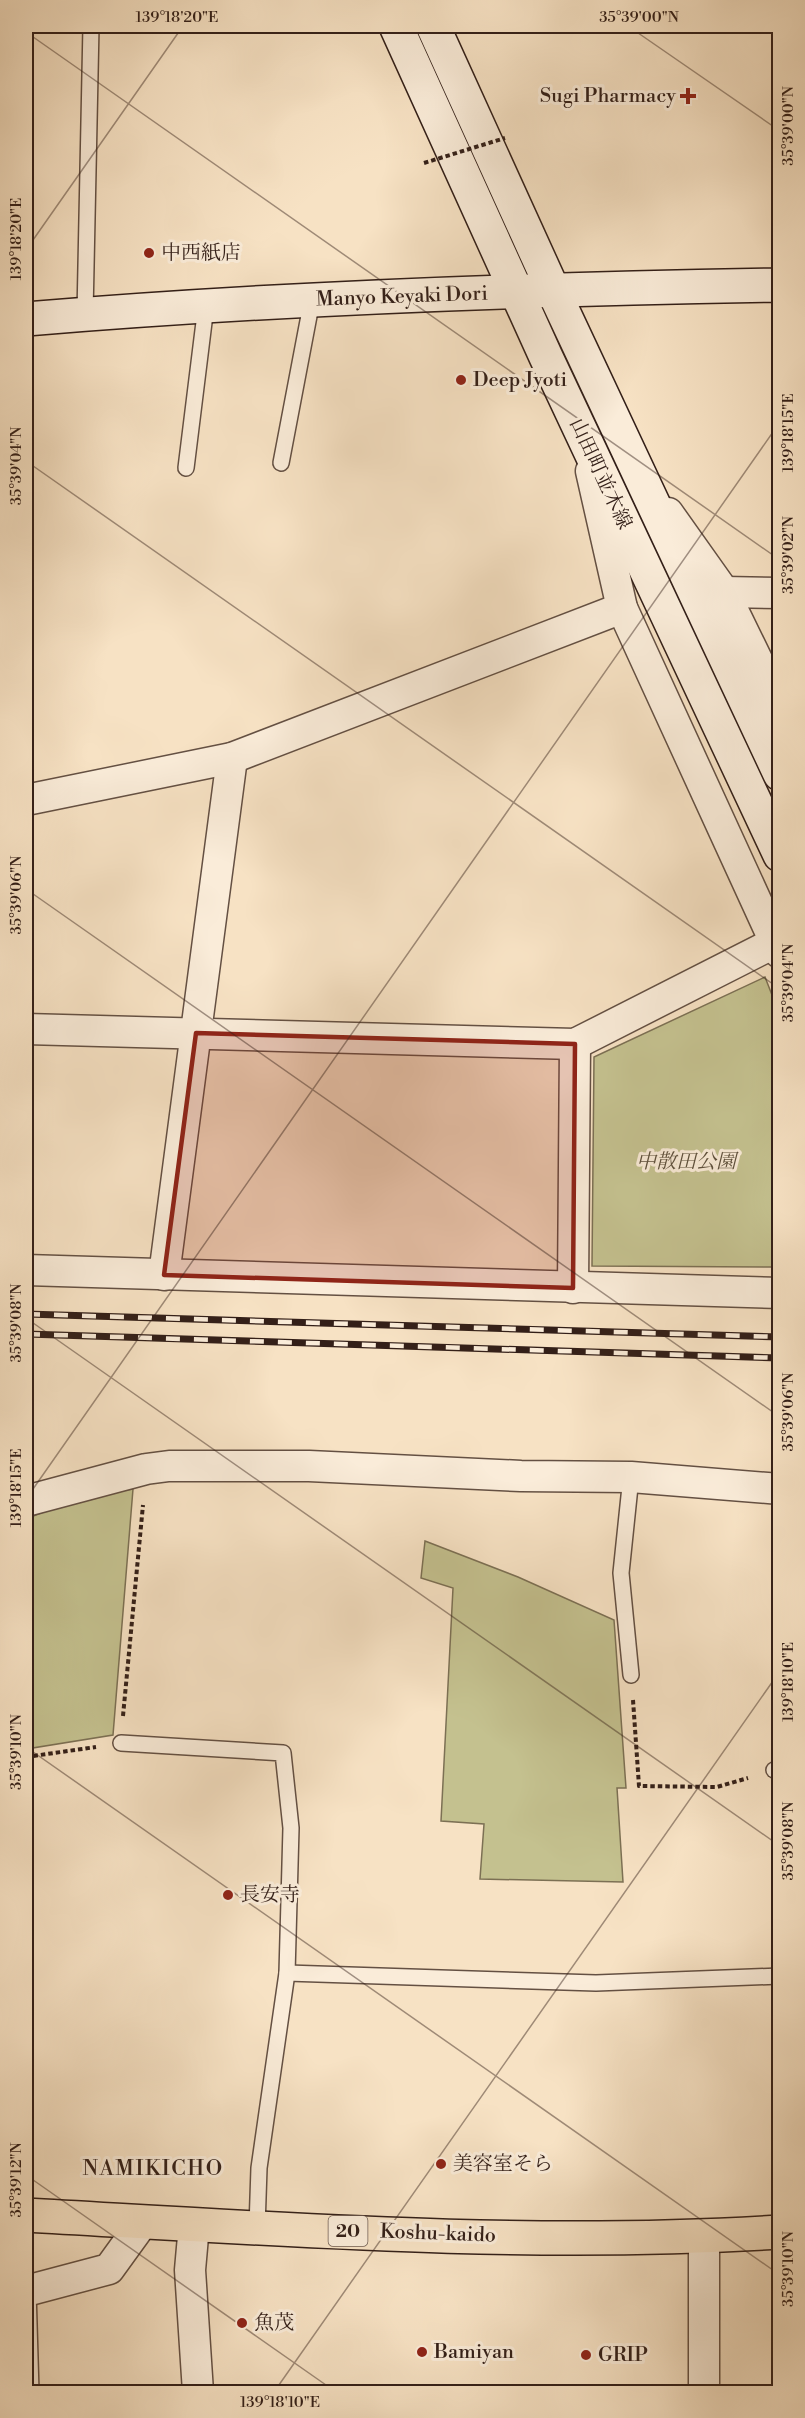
<svg xmlns="http://www.w3.org/2000/svg" width="805" height="2418" viewBox="0 0 805 2418" font-family="'Libre Bodoni','Noto Serif JP',serif">
<style>
.green{fill:#c4c18f;stroke:#7c7054;stroke-width:1.5}
.lines{fill:none;stroke-linecap:round;stroke-linejoin:round}
.lane-casing{stroke:#645043;stroke-width:18}
.street-casing{stroke:#645043;stroke-width:33}
.secondary-casing{stroke:#331f18;stroke-width:36}
.highway-casing{stroke:#331f18;stroke-width:36}
.path{stroke:#331f18;stroke-width:4;stroke-dasharray:4.5 3;stroke-linecap:butt}
.lane{stroke:#faecd9;stroke-width:15}
.street{stroke:#faecd9;stroke-width:30}
.secondary{stroke:#faecd9;stroke-width:33}
.highway{stroke:#f7e2c4;stroke-width:33}
.rail-casing{stroke:#331f18;stroke-width:7}
.rail{stroke:#faecd9;stroke-width:4.5;stroke-dasharray:14;stroke-linecap:butt}
.path-bridge{stroke:#331f18;stroke-width:4;stroke-dasharray:4.5 3;stroke-linecap:butt}
.marked{fill:#8f2418;fill-opacity:0.2;stroke:#8f2418;stroke-width:4.5;stroke-linejoin:round}
.ticks{fill:none;stroke:#331f18;stroke-width:1.5;stroke-opacity:0.45}
.poi-dot{fill:#8f2418;stroke:#faecd9;stroke-width:2}
.labels{text-anchor:middle;dominant-baseline:central;stroke-width:6;stroke-linejoin:round;paint-order:stroke}
.shield{fill:#faecd9;stroke:#6f5c52;stroke-width:1.5}
.shield-label{font-size:18px;font-weight:bold;fill:#331f18}
.poi-label{font-size:20px;fill:#331f18;stroke:#faecd9;text-anchor:start}
.street-label{font-size:20px;fill:#331f18;stroke:#faecd9}
.park-label{font-size:20px;font-style:italic;fill:#5e503c;stroke:#faecd9}
.neighbourhood-label{font-size:21px;letter-spacing:1.5px;fill:#331f18;stroke:#faecd9}
.neatline{fill:none;stroke:#331f18;stroke-width:2}
.ticks-label{font-size:15px;text-anchor:middle;fill:#331f18}
</style>
<rect width="100%" height="100%" fill="#f7e2c4"/>
<filter id="stains"><feTurbulence type="fractalNoise" baseFrequency=".00333" numOctaves="4"/><feColorMatrix values="0 0 0 0 .2 0 0 0 0 .09 0 0 0 0 .02 0 0 0 .5 -.17"/></filter>
<radialGradient id="worn" r=".72"><stop offset=".6" stop-color="#630" stop-opacity="0"/><stop offset="1" stop-color="#630" stop-opacity=".3"/></radialGradient>
<!-- green -->
<g class="green">
<polygon points="765,977 779,1013 779,1267 592,1266 594,1057"/>
<polygon points="133,1489 113,1735 26,1749 26,1519 80,1497"/>
<polygon points="779,1500 780,1770 774,1770"/>
<polygon points="425,1541 518,1577 614,1620 626,1788 617,1788 623,1882 480,1879 484,1824 441,1821 453,1588 421,1578"/>
</g>
<g class="lines">
<defs>
<g id="lane">
<polyline points="85,314 91,26"/>
<polyline points="281,463 312,300"/>
<polyline points="186,468 206,306"/>
<polyline points="631,1477 621,1573 631,1675"/>
<polyline points="121,1743 283,1753 291,1828 287,1973 259,2168 257,2227"/>
<polyline points="774,1770 780,1770"/>
<polyline points="287,1973 596,1983 780,1976"/>
<polyline points="28,2290 31,2392"/>
</g>
<g id="street">
<polyline points="591,471 622,608 780,953"/>
<polyline points="668,513 724,592 780,707"/>
<polyline points="724,592 780,593"/>
<polyline points="26,800 232,758 622,608"/>
<polyline points="26,1029 575,1044 776,942"/>
<polyline points="26,1270 780,1293"/>
<polyline points="164,1275 232,758"/>
<polyline points="573,1288 575,1044"/>
<polyline points="26,1501 146,1469 169,1466 309,1466 521,1476 631,1477 780,1489"/>
<polyline points="194,2225 190,2270 198,2392"/>
<polyline points="26,2291 109,2269 143,2222"/>
<polyline points="704,2392 704,2237"/>
</g>
<g id="secondary">
<polyline points="396,26 546,357 780,855"/>
<polyline points="433,26 553,290 780,774"/>
<path d="M26,319c250,-21 502,-30 754,-34"/>
</g>
<path id="highway" d="M26,2215c250,14 503,33 754,17"/>
</defs>
<!-- lane casing -->
<use href="#lane" class="lane-casing"/>
<!-- street casing -->
<use href="#street" class="street-casing"/>
<!-- secondary casing -->
<use href="#secondary" class="secondary-casing"/>
<!-- highway casing -->
<use href="#highway" class="highway-casing"/>
<!-- path -->
<g class="path">
<polyline points="633,1700 639,1786 717,1787 748,1778"/>
<polyline points="123,1716 143,1505"/>
<polyline points="26,1757 96,1747"/>
</g>
<!-- lane -->
<use href="#lane" class="lane"/>
<!-- street -->
<use href="#street" class="street"/>
<!-- secondary -->
<use href="#secondary" class="secondary"/>
<!-- highway -->
<use href="#highway" class="highway"/>
<defs>
<g id="rail">
<polyline points="26,1314 780,1337"/>
<polyline points="26,1334 780,1358"/>
</g>
</defs>
<!-- rail casing -->
<use href="#rail" class="rail-casing"/>
<!-- rail -->
<use href="#rail" class="rail"/>
<!-- path-bridge -->
<polyline class="path-bridge" points="424,163 505,138"/>
</g>
<!-- marked area -->
<path class="marked" d="M196,1033l379,11 -2,244 -409,-13z"/>
<!-- ticks -->
<path class="ticks" d="M628,26l152,105M26,32l754,528M26,250l157,-224M26,461l754,528M26,889l754,528M26,1318l754,528M26,1499l754,-1077M26,1747l754,528M26,2175l310,217M274,2392l506,-721"/>
<!-- markers -->
<g class="poi-dot">
<path d="M685 87h6v6h6v6h-6v6h-6v-6h-6v-6h6z"/>
<circle cx="149" cy="253" r="6"/>
<circle cx="461" cy="380" r="6"/>
<circle cx="228" cy="1895" r="6"/>
<circle cx="441" cy="2164" r="6"/>
<circle cx="242" cy="2323" r="6"/>
<circle cx="422" cy="2352" r="6"/>
<circle cx="586" cy="2355" r="6"/>
</g>
<g class="labels">
<!-- shield labels -->
<rect class="shield" x="328.5" y="2216" width="39" height="30" rx="4.5"/>
<g class="shield-label">
<text x="348" y="2231">20</text>
</g>
<!-- poi labels -->
<g class="poi-label">
<text x="676" y="96" text-anchor="end">Sugi Pharmacy</text>
<text x="161" y="253">中西紙店</text>
<text x="473" y="380">Deep Jyoti</text>
<text x="240" y="1895">長安寺</text>
<text x="453" y="2164">美容室そら</text>
<text x="254" y="2323">魚茂</text>
<text x="434" y="2352">Bamiyan</text>
<text x="598" y="2355">GRIP</text>
</g>
<!-- street labels -->
<g class="street-label">
<text transform="translate(402 297) rotate(-2)">Manyo Keyaki Dori</text>
<text transform="translate(600 474) rotate(65)">山田町並木線</text>
<text transform="translate(438 2234) rotate(2)">Koshu-kaido</text>
</g>
<!-- park labels -->
<g class="park-label">
<text x="686" y="1162">中散田公園</text>
</g>
<!-- neighbourhood labels -->
<g class="neighbourhood-label">
<text x="153" y="2169">NAMIKICHO</text>
</g>
</g>
<!-- margin -->
<rect width="805" height="2418" fill="none" stroke="#f7e2c4" stroke-width="66"/>
<rect x="33" y="33" width="739" height="2352" class="neatline"/>
<g class="ticks-label">
<text x="177" y="22">139°18'20"E</text>
<text x="639" y="22">35°39'00"N</text>
<text transform="translate(788 126) rotate(-90)" y="5">35°39'00"N</text>
<text transform="translate(16 239) rotate(-90)" y="5">139°18'20"E</text>
<text transform="translate(788 433) rotate(-90)" y="5">139°18'15"E</text>
<text transform="translate(16 466) rotate(-90)" y="5">35°39'04"N</text>
<text transform="translate(788 555) rotate(-90)" y="5">35°39'02"N</text>
<text transform="translate(16 895) rotate(-90)" y="5">35°39'06"N</text>
<text transform="translate(788 983) rotate(-90)" y="5">35°39'04"N</text>
<text transform="translate(16 1323) rotate(-90)" y="5">35°39'08"N</text>
<text transform="translate(788 1412) rotate(-90)" y="5">35°39'06"N</text>
<text transform="translate(16 1488) rotate(-90)" y="5">139°18'15"E</text>
<text transform="translate(788 1682) rotate(-90)" y="5">139°18'10"E</text>
<text transform="translate(16 1752) rotate(-90)" y="5">35°39'10"N</text>
<text transform="translate(788 1841) rotate(-90)" y="5">35°39'08"N</text>
<text transform="translate(16 2180) rotate(-90)" y="5">35°39'12"N</text>
<text transform="translate(788 2269) rotate(-90)" y="5">35°39'10"N</text>
<text x="280" y="2407">139°18'10"E</text>
</g>
<rect width="100%" height="100%" filter="url(#stains)"/>
<rect width="100%" height="100%" fill="url(#worn)"/>
</svg>
